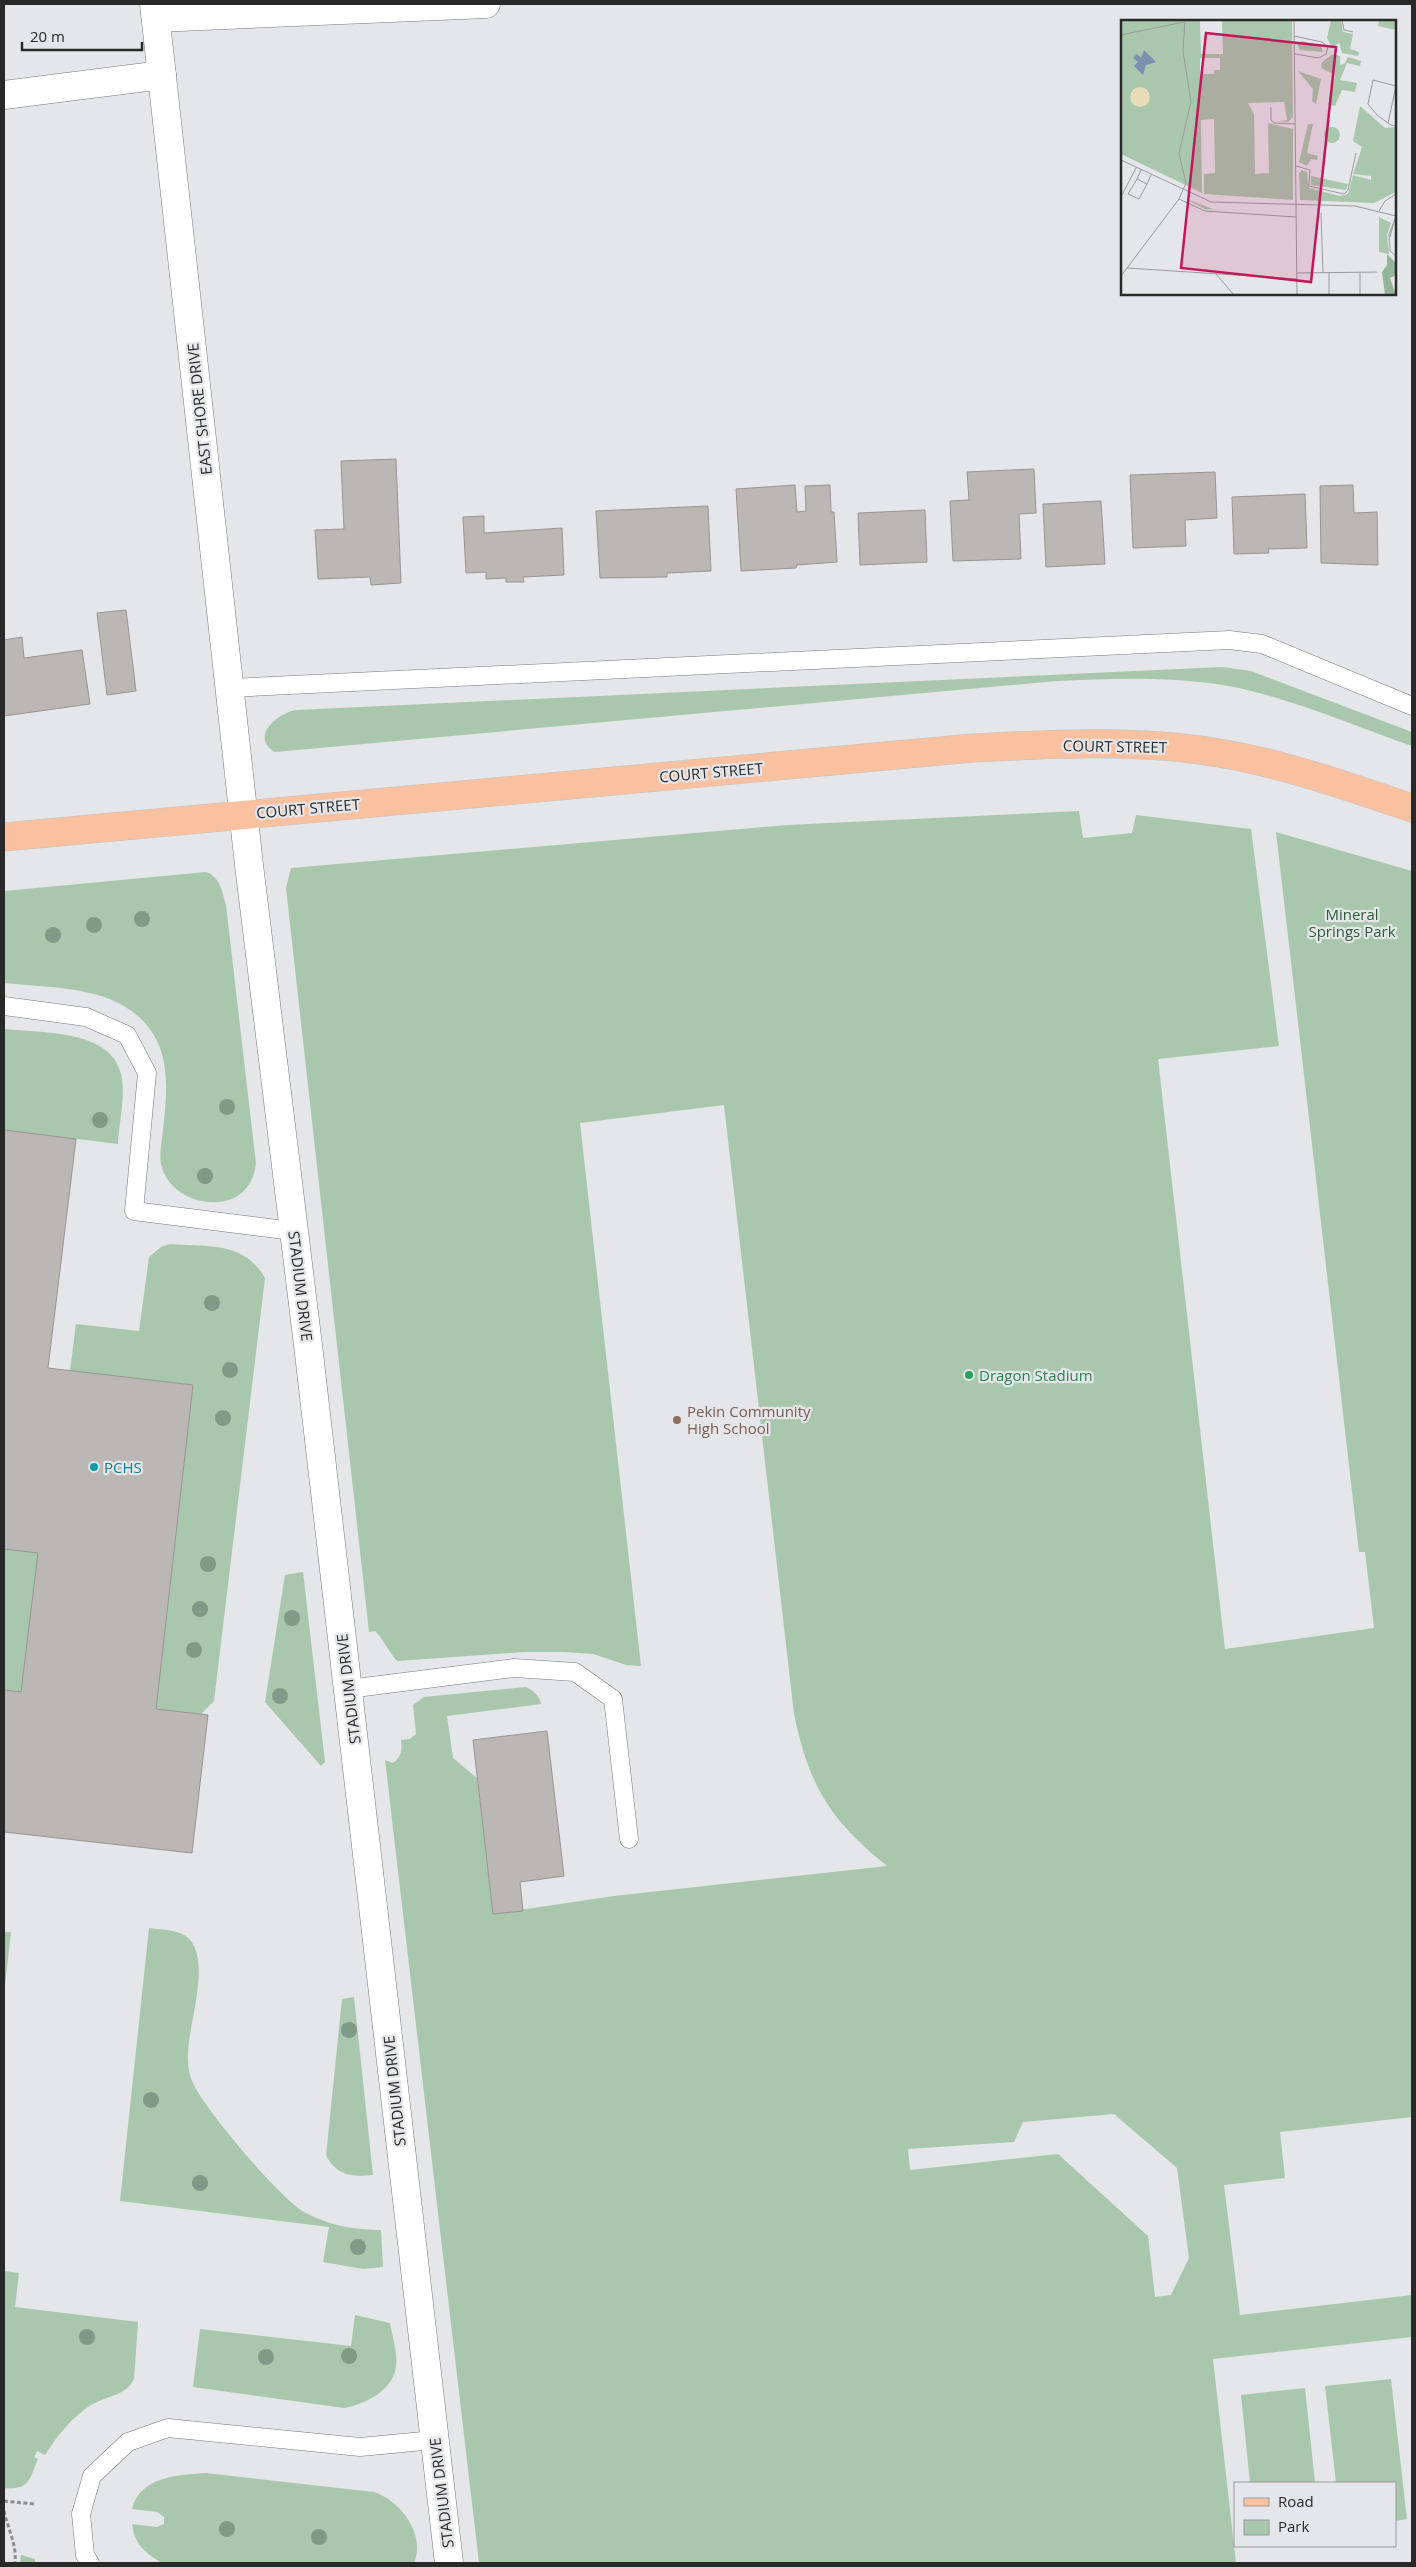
<svg xmlns="http://www.w3.org/2000/svg" width="1416" height="2567" viewBox="0 0 1416 2567" font-family="'Open Sans',sans-serif">
<style>
.green{fill:#a9c7ad;fill-rule:evenodd}
.building{fill:#bab7b5;stroke:#989593}
.lines{fill:none;stroke-linecap:round;stroke-linejoin:round}
.lane-casing{stroke:#79797c;stroke-width:19}
.street-casing{stroke:#79797c;stroke-width:29}
.primary-casing{stroke:#c3c3c3;stroke-width:29}
.path{stroke:#8e8e90;stroke-width:3;stroke-dasharray:4 2.5;stroke-linecap:butt}
.lane{stroke:#fff;stroke-width:18}
.street{stroke:#fff;stroke-width:28}
.primary{stroke:#fac1a0;stroke-width:28}
.tree{fill:#7f9a87}
.leisure-dot{fill:#2e9e5b;stroke:#e5e6e9;stroke-width:2}
.education-dot{fill:#8d6e63;stroke:#e5e6e9;stroke-width:2}
.culture-dot{fill:#0f9aa8;stroke:#e5e6e9;stroke-width:2}
.labels{text-anchor:middle;dominant-baseline:central;stroke-width:4.5;stroke-linejoin:round;paint-order:stroke}
.street-label{font-size:15px;fill:#29292a;stroke:#e5e6e9}
.park-label{font-size:15px;fill:#2b5c36;stroke:#e5e6e9}
.leisure-label{font-size:15px;fill:#27864d;stroke:#e5e6e9;text-anchor:start}
.education-label{font-size:15px;fill:#785e54;stroke:#e5e6e9;text-anchor:start}
.culture-label{font-size:15px;fill:#0d838f;stroke:#e5e6e9;text-anchor:start}
.inset-road{fill:none;stroke:#9a9a9d;stroke-width:1}
.view{fill:#c2185b;fill-opacity:0.15;stroke:#c2185b;stroke-width:2.5}
.inset-edge{fill:none;stroke:#29292a;stroke-width:2.5}
</style>
<rect width="100%" height="100%" fill="#e5e6e9"/>
<!-- green -->
<g class="green">
<path d="M1222,667l29,4 161,61v14c-57,-20 -114,-45 -173,-58 -59,-12 -122,-10 -182,-7l-782,71c-26,-15 3,-39 21,-42z"/>
<path d="M1079,811l4,27 49,-5 4,-18 115,14 28,217 -121,13 67,590 149,-21 -9,-76h-6l-83,-720 136,39v1246l-132,15 5,46 -61,7 16,130 172,-20v42l-199,22 23,204h-757l-94,-803 8,3c9,-7 9,-12 8,-23l9,-1 6,-5 -3,-29 11,-8 102,-10c8,4 13,8 15,17l-94,12 6,42 24,20 16,136 121,-18 273,-30c-57,-46 -78,-80 -93,-152l-70,-609 -144,18 61,543 -15,-1 -33,-11 -29,-2h-40l-127,9c-9,-10 -13,-21 -22,-30l-6,1 -83,-744 5,-20 496,-43zM1114,2114l63,54 12,90 -18,37 -16,2 -7,-61 -90,-82 -148,16 -2,-21 106,-7 9,-20z"/>
<path d="M206,872c14,5 16,19 20,33l30,259c-2,14 -8,27 -22,34 -27,12 -66,-2 -73,-34 -2,-10 1,-23 2,-34 4,-37 9,-78 -19,-108 -34,-37 -95,-34 -140,-39v-92z"/>
<path d="M4,1029c35,4 104,0 116,42 7,21 -1,50 -2,73l-114,-14z"/>
<path d="M170,1244c37,3 74,-3 95,34l-51,423 -14,14 -44,-6 37,-324 -123,-14 6,-47 63,7 10,-74 12,-10z"/>
<polygon points="4,1549 38,1553 21,1692 4,1690"/>
<polygon points="303,1572 325,1762 321,1766 265,1702 285,1575"/>
<path d="M149,1928c13,2 33,1 42,13 20,28 -5,87 -3,120 0,6 2,16 5,22 12,27 86,114 111,129 23,13 51,18 77,18l2,37 -20,2 -40,-7 6,-35 -209,-26z"/>
<polygon points="4,1932 11,1932 4,1994"/>
<path d="M354,1997l19,178c-21,2 -35,1 -47,-19l16,-157z"/>
<path d="M4,2271l15,2 -4,34 123,15 -4,57c-8,17 -28,17 -43,26 -19,12 -34,31 -46,50l-8,-4 -3,6 4,2c-9,21 -8,31 -34,29z"/>
<path d="M355,2315l35,8c2,13 8,30 6,43 -2,24 -32,39 -52,42l-151,-21 7,-58 151,17z"/>
<polygon points="1391,2379 1407,2519 1395,2521 1395,2483 1336,2483 1325,2386"/>
<polygon points="1305,2388 1315,2483 1250,2483 1241,2395"/>
<path d="M206,2473l168,19c27,9 52,43 40,71h-252c-17,-10 -28,-19 -30,-39l25,3 7,-3v-7l-7,-5 -25,-3c8,-33 47,-34 74,-36z"/>
<polygon points="21,2555 35,2559 35,2563 20,2563"/>
</g>
<!-- building -->
<g class="building">
<polygon points="396,459 401,583 371,585 370,577 318,579 315,530 344,529 341,461"/>
<polygon points="1034,469 1036,513 1019,514 1021,559 953,561 950,501 969,500 967,472"/>
<polygon points="1215,472 1217,518 1185,520 1186,546 1133,548 1130,475"/>
<polygon points="795,485 797,512 806,511 805,486 830,485 831,512 834,512 837,562 797,565 796,568 741,571 736,489"/>
<polygon points="1353,485 1354,513 1377,512 1378,565 1321,563 1320,486"/>
<polygon points="1305,494 1307,548 1268,549 1269,553 1234,554 1232,497"/>
<polygon points="1101,501 1105,564 1046,567 1043,504"/>
<polygon points="708,506 711,571 667,573 667,577 600,578 596,511"/>
<polygon points="925,510 927,562 860,565 858,513"/>
<polygon points="484,516 484,533 562,528 564,575 523,577 524,582 506,582 506,578 486,579 486,572 466,573 463,517"/>
<polygon points="126,610 136,691 107,695 97,613"/>
<polygon points="22,637 24,658 82,650 90,704 4,716 4,640"/>
<polygon points="4,1130 76,1139 48,1368 193,1385 156,1709 208,1715 192,1853 4,1832 4,1690 21,1692 38,1553 4,1549"/>
<polygon points="547,1731 564,1876 520,1882 523,1911 493,1914 473,1740"/>
</g>
<g class="lines">
<defs>
<g id="lane">
<polyline points="230,688 1229,640 1262,644 1412,706"/>
<polyline points="4,1006 86,1017 127,1035 147,1073 134,1211 293,1231"/>
<polyline points="348,1689 514,1668 575,1672 613,1699 629,1839"/>
<polyline points="90,2563 85,2555 81,2514 92,2476 128,2442 168,2428 360,2447 434,2440"/>
</g>
<g id="street">
<polyline points="154,4 249,865 308,1345 449,2563"/>
<polyline points="156,18 486,4"/>
<polyline points="4,95 162,75"/>
</g>
<path id="primary" d="M4,837l969,-89c81,-4 165,-9 246,5 66,11 130,34 193,55"/>
</defs>
<!-- lane casing -->
<use href="#lane" class="lane-casing"/>
<!-- street casing -->
<use href="#street" class="street-casing"/>
<!-- primary casing -->
<use href="#primary" class="primary-casing"/>
<!-- path -->
<g class="path">
<polyline points="4,2501 34,2504"/>
<path d="M4,2511c4,18 13,34 11,52"/>
</g>
<!-- lane -->
<use href="#lane" class="lane"/>
<!-- street -->
<use href="#street" class="street"/>
<!-- primary -->
<use href="#primary" class="primary"/>
</g>
<!-- trees -->
<g class="tree">
<circle cx="142" cy="919" r="8"/>
<circle cx="94" cy="925" r="8"/>
<circle cx="53" cy="935" r="8"/>
<circle cx="227" cy="1107" r="8"/>
<circle cx="100" cy="1120" r="8"/>
<circle cx="205" cy="1176" r="8"/>
<circle cx="212" cy="1303" r="8"/>
<circle cx="230" cy="1370" r="8"/>
<circle cx="223" cy="1418" r="8"/>
<circle cx="208" cy="1564" r="8"/>
<circle cx="200" cy="1609" r="8"/>
<circle cx="292" cy="1618" r="8"/>
<circle cx="194" cy="1650" r="8"/>
<circle cx="280" cy="1696" r="8"/>
<circle cx="349" cy="2030" r="8"/>
<circle cx="151" cy="2100" r="8"/>
<circle cx="200" cy="2183" r="8"/>
<circle cx="358" cy="2247" r="8"/>
<circle cx="87" cy="2337" r="8"/>
<circle cx="349" cy="2356" r="8"/>
<circle cx="266" cy="2357" r="8"/>
<circle cx="227" cy="2529" r="8"/>
<circle cx="319" cy="2537" r="8"/>
</g>
<!-- markers -->
<circle class="leisure-dot" cx="969" cy="1375" r="5"/>
<circle class="education-dot" cx="677" cy="1420" r="5"/>
<circle class="culture-dot" cx="94" cy="1467" r="5"/>
<g class="labels">
<!-- street labels -->
<g class="street-label">
<text transform="translate(199 409) rotate(-96)">EAST SHORE DRIVE</text>
<text transform="translate(1115 746) rotate(1)">COURT STREET</text>
<text transform="translate(711 772) rotate(-5)">COURT STREET</text>
<text transform="translate(308 808) rotate(-5)">COURT STREET</text>
<text transform="translate(301 1286) rotate(83)">STADIUM DRIVE</text>
<text transform="translate(348 1689) rotate(-97)">STADIUM DRIVE</text>
<text transform="translate(394 2091) rotate(-96)">STADIUM DRIVE</text>
<text transform="translate(441 2493) rotate(-97)">STADIUM DRIVE</text>
</g>
<!-- park labels -->
<g class="park-label">
<text x="1352" y="914">Mineral<tspan x="1352" dy="17">Springs Park</tspan></text>
</g>
<!-- leisure labels -->
<g class="leisure-label">
<text x="979" y="1375">Dragon Stadium</text>
</g>
<!-- education labels -->
<g class="education-label">
<text x="687" y="1411">Pekin Community<tspan x="687" dy="17">High School</tspan></text>
</g>
<!-- culture labels -->
<g class="culture-label">
<text x="104" y="1467">PCHS</text>
</g>
</g>
<!-- overview -->
<g transform="translate(1121 20)">
<rect width="275" height="275" fill="#e5e6e9"/>
<path d="M0,0h79l1,34h22l-1,-34h70l1,97 -5,5h-10l9,-2 -3,-18 -36,1 6,11 1,60 14,-1 -1,-50 25,6v71l-89,-6v-20l11,-1 -1,-54 -13,1 1,73 -81,-39zM79,38h20v12h-6v4h-14zM210,0h10l2,12 10,2 -3,15 9,3 -1,4 -16,-3 -3,-10 -7,4 -5,-9zM258,0h17v10l-18,-4zM181,21l19,5 2,6 -23,-2 -3,-6zM212,34l7,2v9l5,-2 3,-6 13,4 -1,5 -13,-3 -7,17 17,3 -2,9 -13,-2 -7,16 -7,-1 7,-30 -14,-7 1,-6zM177,51l23,8 -5,25 -4,-3 1,-12zM239,86l25,22 11,-1v65l-22,11 -74,-3 -1,-27 3,-3 5,2 2,16 31,8 8,-2 5,-19 18,5v-4l-18,-2 9,-27 -9,-6zM187,104h5l-6,29 11,3 -1,4 -6,-1 -4,7 -8,-4zM203 115a8 8 0 1 1 16 0a8 8 0 1 1-16 0ZM190,156l37,8 -2,6 -35,-5zM63,178l29,11 81,3 -89,-3zM258,197l12,6 -4,12 2,19 -10,-2z" fill="#a9c7ad" fill-rule="evenodd"/>
<path d="M266,234l9,9v12l-6,3 6,17h-11l-3,-23 5,-7z" fill="#95b59a"/>
<path d="M9 77a10 10 0 1 1 20 0a10 10 0 1 1-20 0Z" fill="#e6dcb7"/>
<path d="M23,30l12,12 -10,3 -3,10 -9,-9 4,-4 -5,-4 4,-4 4,4z" fill="#7a92af"/>
<path class="inset-road" d="M173,0l3,275M221,0l2,10 9,2M0,15l63,-13M173,16l28,6 6,5 -2,7 -7,4 -24,-4M150,87v13l3,3 21,1M267,103l8,-37 -23,-6 -5,24 9,11 11,8 3,2 5,1M0,140l90,42 144,4 41,10M175,146l14,4 -1,16 35,8 4,-4 8,-37M20,150l-4,9 10,5 4,-9M16,159l-9,15 11,5 8,-15M1,175l14,-27M58,179l26,12 91,6M258,191l6,-10 11,-7M200,193l2,60M275,197l-7,17 1,17 6,5M269,217l5,-19M6,248l170,11M239,252v23M176,253l80,-1M95,254l18,21M0,256l58,-77 7,-16 -7,-30 12,-51 -8,-51 2,-31M208,275v-22"/>
<path class="view" d="M85,13l130,14 -25,235 -130,-14z"/>
<rect width="275" height="275" class="inset-edge"/>
</g>
<!-- border -->
<rect width="1416" height="2567" fill="none" stroke="#29292a" stroke-width="10"/>
<!-- legend -->
<rect x="1234" y="2482" width="162" height="65" fill="#e5e6e9" stroke="#9a9a9d"/>
<rect x="1244" y="2498" width="25" height="8" fill="#fac1a0" stroke="#9a9a9d"/>
<text x="1278" y="2507" font-size="15" fill="#29292a">Road</text>
<rect x="1244" y="2520" width="25" height="15" fill="#a9c7ad" stroke="#9a9a9d"/>
<text x="1278" y="2532" font-size="15" fill="#29292a">Park</text>
<!-- scale -->
<path d="M22 42v8h120v-8" fill="none" stroke="#29292a" stroke-width="2.5"/>
<text x="30" y="42" font-size="15" fill="#29292a" stroke="#e5e6e9" stroke-width="4" paint-order="stroke">20 m</text>
</svg>
